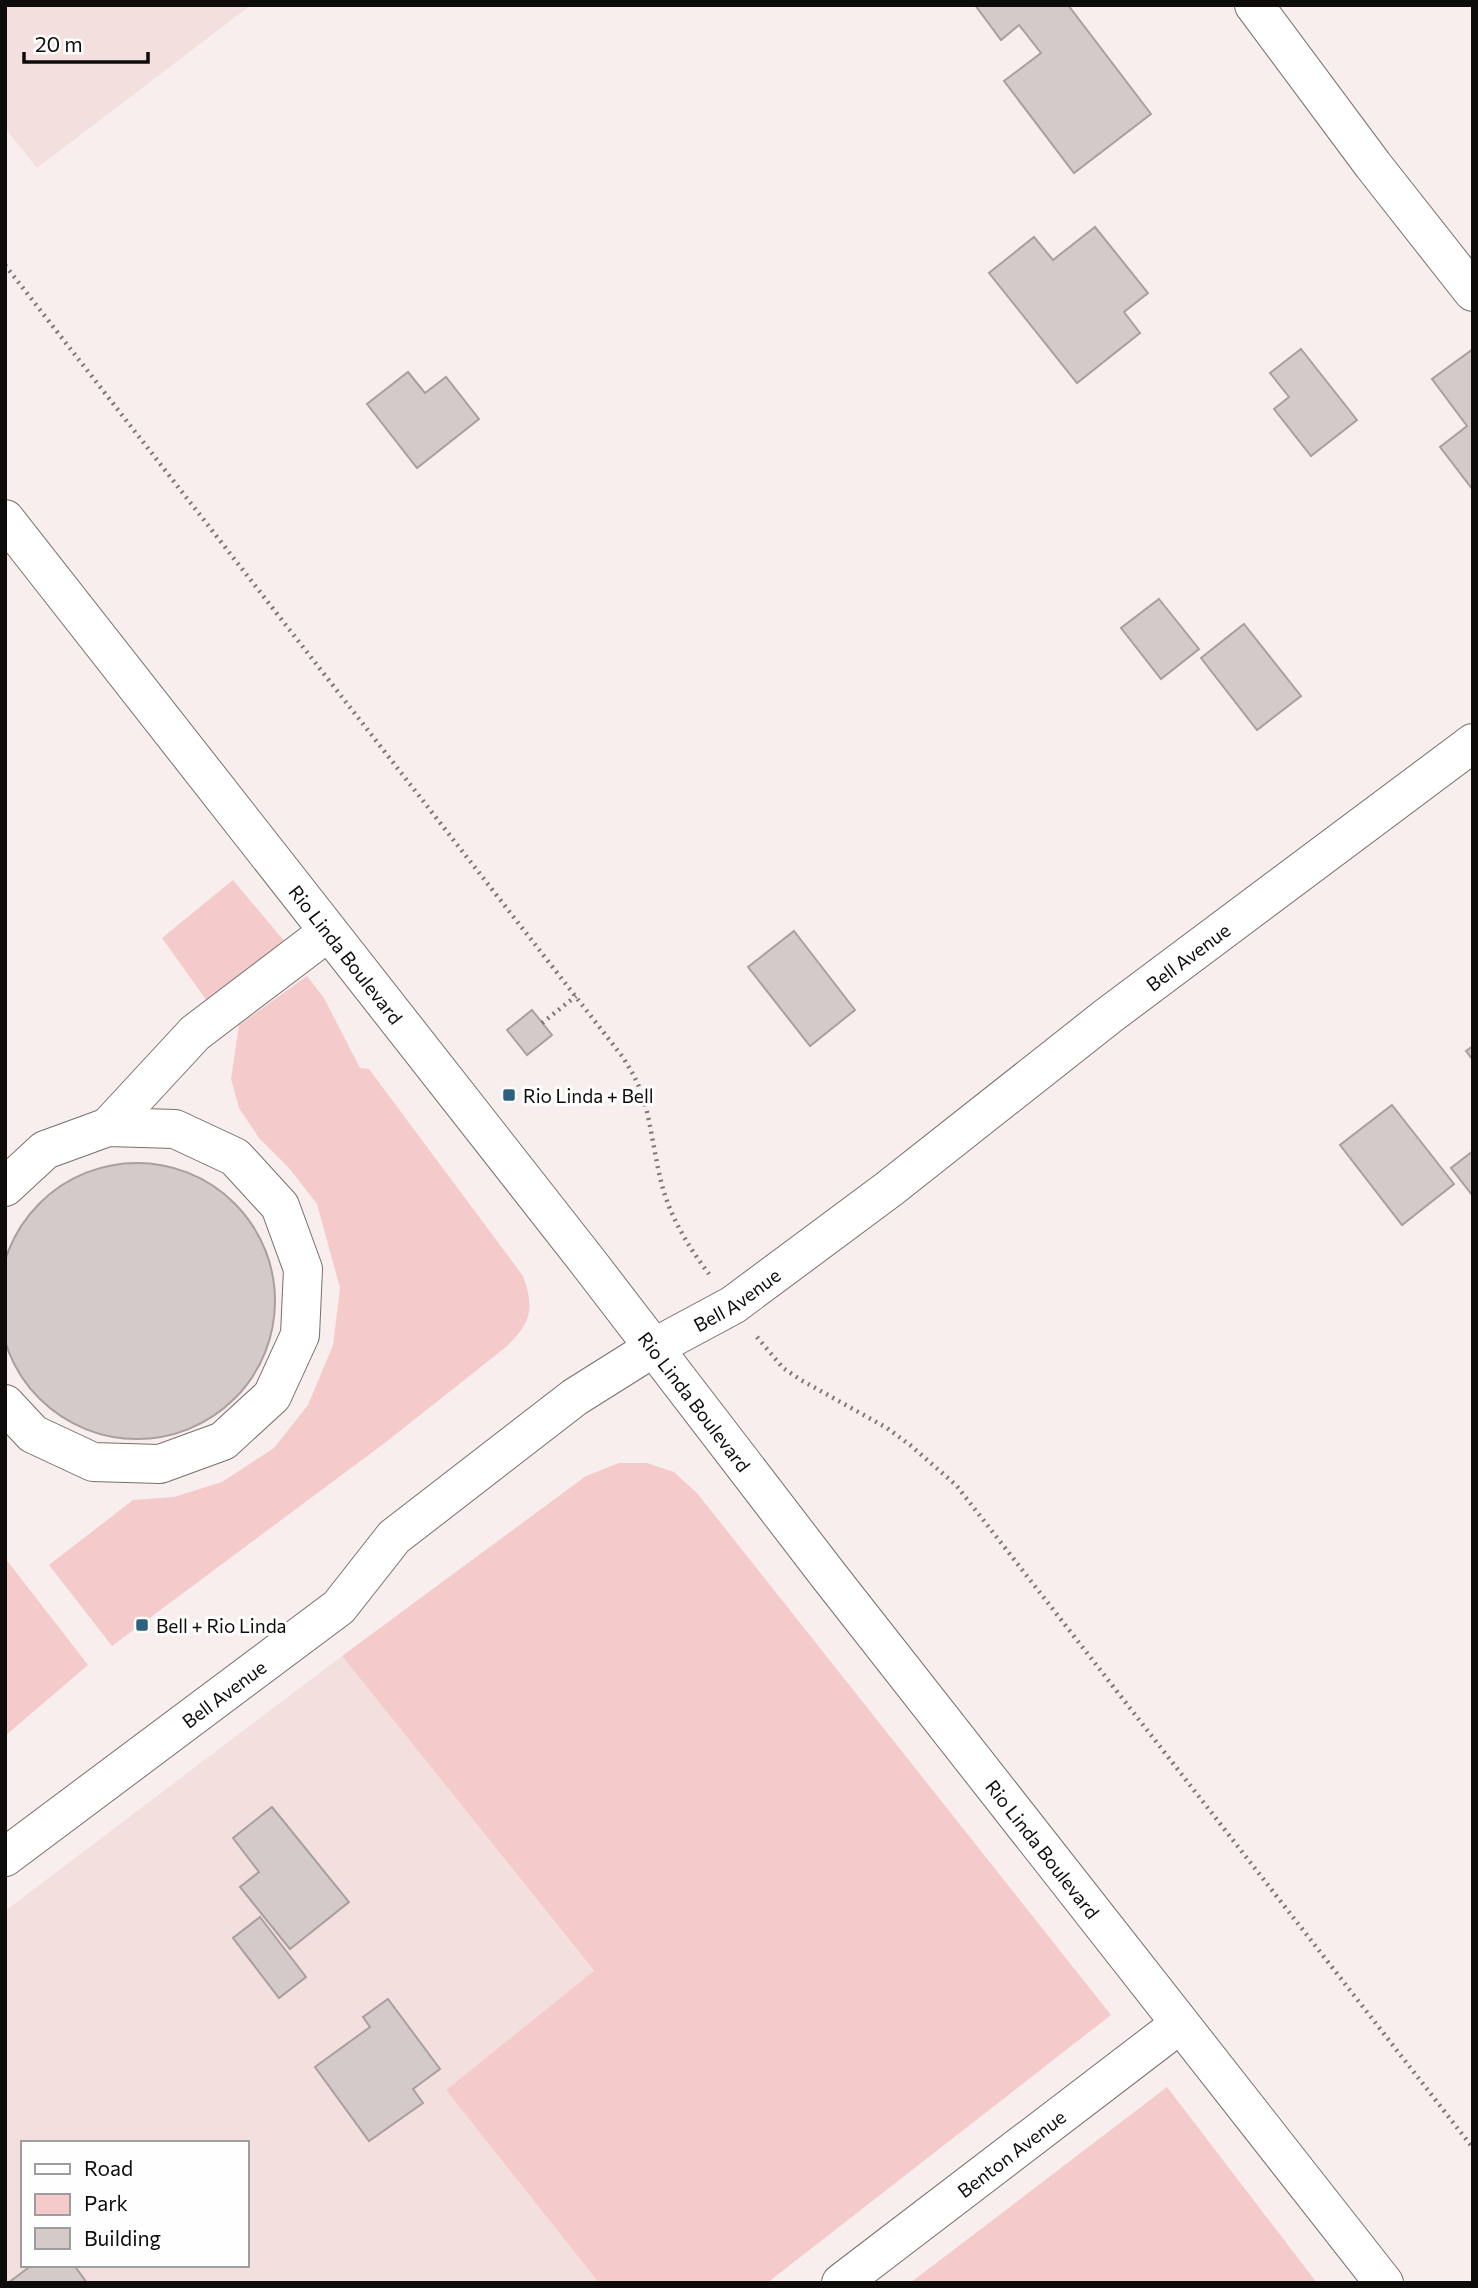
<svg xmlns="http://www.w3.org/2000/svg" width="1478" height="2288" viewBox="0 0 1478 2288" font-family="Commissioner,sans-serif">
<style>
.built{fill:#f2dfde;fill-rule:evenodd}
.green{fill:#f4cbca}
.building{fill:#d4cac9;stroke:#a99f9f;stroke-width:2}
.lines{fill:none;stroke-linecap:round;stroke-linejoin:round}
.minor-casing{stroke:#786f6f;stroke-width:40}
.major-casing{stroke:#786f6f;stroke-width:40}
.path{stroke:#7e7878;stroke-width:4.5;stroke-dasharray:2 5;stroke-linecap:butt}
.minor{stroke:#fff;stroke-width:38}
.major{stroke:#fff;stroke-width:38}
.poi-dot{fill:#2c627e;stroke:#fefefe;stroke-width:2.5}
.labels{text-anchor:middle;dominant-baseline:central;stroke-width:6;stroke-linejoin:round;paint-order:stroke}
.street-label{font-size:19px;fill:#0e0b0b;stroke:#fefefe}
.poi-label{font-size:19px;fill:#0e0b0b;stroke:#fefefe;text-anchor:start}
</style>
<rect width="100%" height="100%" fill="#f8eeee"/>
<!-- built -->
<g class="built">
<polygon points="5,5 251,5 37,168 5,128"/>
<path d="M342,1656l252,316 -148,118 153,193h-594v-372zM23,2143h224v122h-224z"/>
</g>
<!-- green -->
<g class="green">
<polygon points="233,880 285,942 207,1001 162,938"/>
<path d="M307,976l17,22 36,70 9,1 154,207c12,33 8,47 -17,71l-120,95 -274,204 -63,-81 84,-65 41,-3 48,-15 52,-34 34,-43 25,-60 7,-57 -23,-84 -28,-36 -30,-30 -20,-30 -8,-29 8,-54z"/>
<polygon points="619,1463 647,1463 674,1472 697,1493 1111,2015 767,2283 599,2283 446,2090 594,1971 342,1656 586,1476"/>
<polygon points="5,1558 88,1665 5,1736"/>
<polygon points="1167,2087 1317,2283 910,2283"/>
</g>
<!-- building -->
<g class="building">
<polygon points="975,5 1068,5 1151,114 1074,173 1004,81 1041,53 1019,25 1001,40"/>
<polygon points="1095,227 1148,293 1124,312 1140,333 1077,383 989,273 1034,237 1053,260"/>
<polygon points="1301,349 1357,420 1311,456 1274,409 1289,397 1270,373"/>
<polygon points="1473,349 1473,490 1440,447 1467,426 1432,379"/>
<polygon points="408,372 425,393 446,377 479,419 417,468 367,404"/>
<polygon points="1159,599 1199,649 1161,679 1121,628"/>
<polygon points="1244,624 1301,696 1257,730 1201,658"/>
<polygon points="794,931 855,1010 810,1046 748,967"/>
<polygon points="532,1010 552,1035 527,1055 507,1030"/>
<polygon points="1473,1046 1473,1060 1466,1051"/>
<polygon points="1392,1105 1454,1184 1402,1225 1340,1145"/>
<polygon points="1473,1151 1473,1196 1451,1168"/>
<circle cx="137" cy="1301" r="138"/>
<polygon points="272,1807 349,1902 290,1949 240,1887 259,1872 233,1838"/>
<polygon points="260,1917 306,1977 279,1998 233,1938"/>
<polygon points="388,1999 440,2069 413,2089 423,2103 369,2141 315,2067 370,2027 363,2017"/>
<polygon points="32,2265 74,2265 87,2283 8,2283"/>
</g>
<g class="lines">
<defs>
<g id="minor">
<polyline points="1254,5 1373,165 1473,292"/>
<polyline points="108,1127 195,1033 328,932"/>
<polyline points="5,1187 45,1150 108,1127 175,1129 235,1157 280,1206 303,1269 300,1335 272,1396 223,1441 160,1464 93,1462 33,1434 5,1404"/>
<path id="s1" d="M841,2283l339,-259"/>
</g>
<g id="major">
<path id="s2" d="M5,519l583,743 241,314 555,707"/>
<path id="s3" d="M5,1857l334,-250 55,-70 181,-140 78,-49 80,-43 156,-116 219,-173 365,-273"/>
</g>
</defs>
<!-- minor casing -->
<use href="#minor" class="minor-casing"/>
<!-- major casing -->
<use href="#major" class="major-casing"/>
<!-- path -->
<g class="path">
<path d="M5,265l617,791c9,14 17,28 22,44 8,29 11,60 19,89 9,31 27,60 46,85"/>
<polyline points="542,1023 576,996"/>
<polyline points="757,1337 783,1368 801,1380 887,1428 910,1445 956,1485 1473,2148"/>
</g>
<!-- minor -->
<use href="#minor" class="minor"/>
<!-- major -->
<use href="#major" class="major"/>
</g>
<!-- markers -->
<g class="poi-dot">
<rect x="502" y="1088" width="14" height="14" rx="3.5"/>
<rect x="135" y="1618" width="14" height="14" rx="3.5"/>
</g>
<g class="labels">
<!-- street labels -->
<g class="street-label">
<text stroke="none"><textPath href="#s2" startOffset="553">Rio Linda Boulevard</textPath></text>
<text stroke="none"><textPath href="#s3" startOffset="1491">Bell Avenue</textPath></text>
<text stroke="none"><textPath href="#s3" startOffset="924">Bell Avenue</textPath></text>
<text stroke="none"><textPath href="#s2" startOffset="1120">Rio Linda Boulevard</textPath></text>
<text stroke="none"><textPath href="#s3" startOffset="273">Bell Avenue</textPath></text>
<text stroke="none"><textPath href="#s2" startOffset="1687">Rio Linda Boulevard</textPath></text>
<text stroke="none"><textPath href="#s1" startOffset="214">Benton Avenue</textPath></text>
</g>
<!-- poi labels -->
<g class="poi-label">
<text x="523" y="1095">Rio Linda + Bell</text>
<text x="156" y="1625">Bell + Rio Linda</text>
</g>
</g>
<!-- border -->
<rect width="1478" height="2288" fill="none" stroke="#0e0b0b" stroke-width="14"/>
<!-- legend -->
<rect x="21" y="2141" width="228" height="126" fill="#fefefe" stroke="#9e9d9d" stroke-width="2"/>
<rect x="35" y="2164" width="35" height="10" fill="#ffffff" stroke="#9e9d9d" stroke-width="2"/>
<text x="84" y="2176" font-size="21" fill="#0e0b0b">Road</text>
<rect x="35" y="2194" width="35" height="21" fill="#f4cbca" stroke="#9e9d9d" stroke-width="2"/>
<text x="84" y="2211" font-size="21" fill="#0e0b0b">Park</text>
<rect x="35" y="2228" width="35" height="21" fill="#d4cac9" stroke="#9e9d9d" stroke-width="2"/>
<text x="84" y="2246" font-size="21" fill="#0e0b0b">Building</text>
<!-- scale -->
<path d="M24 52v10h124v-10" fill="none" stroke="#0e0b0b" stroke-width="3.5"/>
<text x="35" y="52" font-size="21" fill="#0e0b0b" stroke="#fefefe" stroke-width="5" paint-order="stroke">20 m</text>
</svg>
